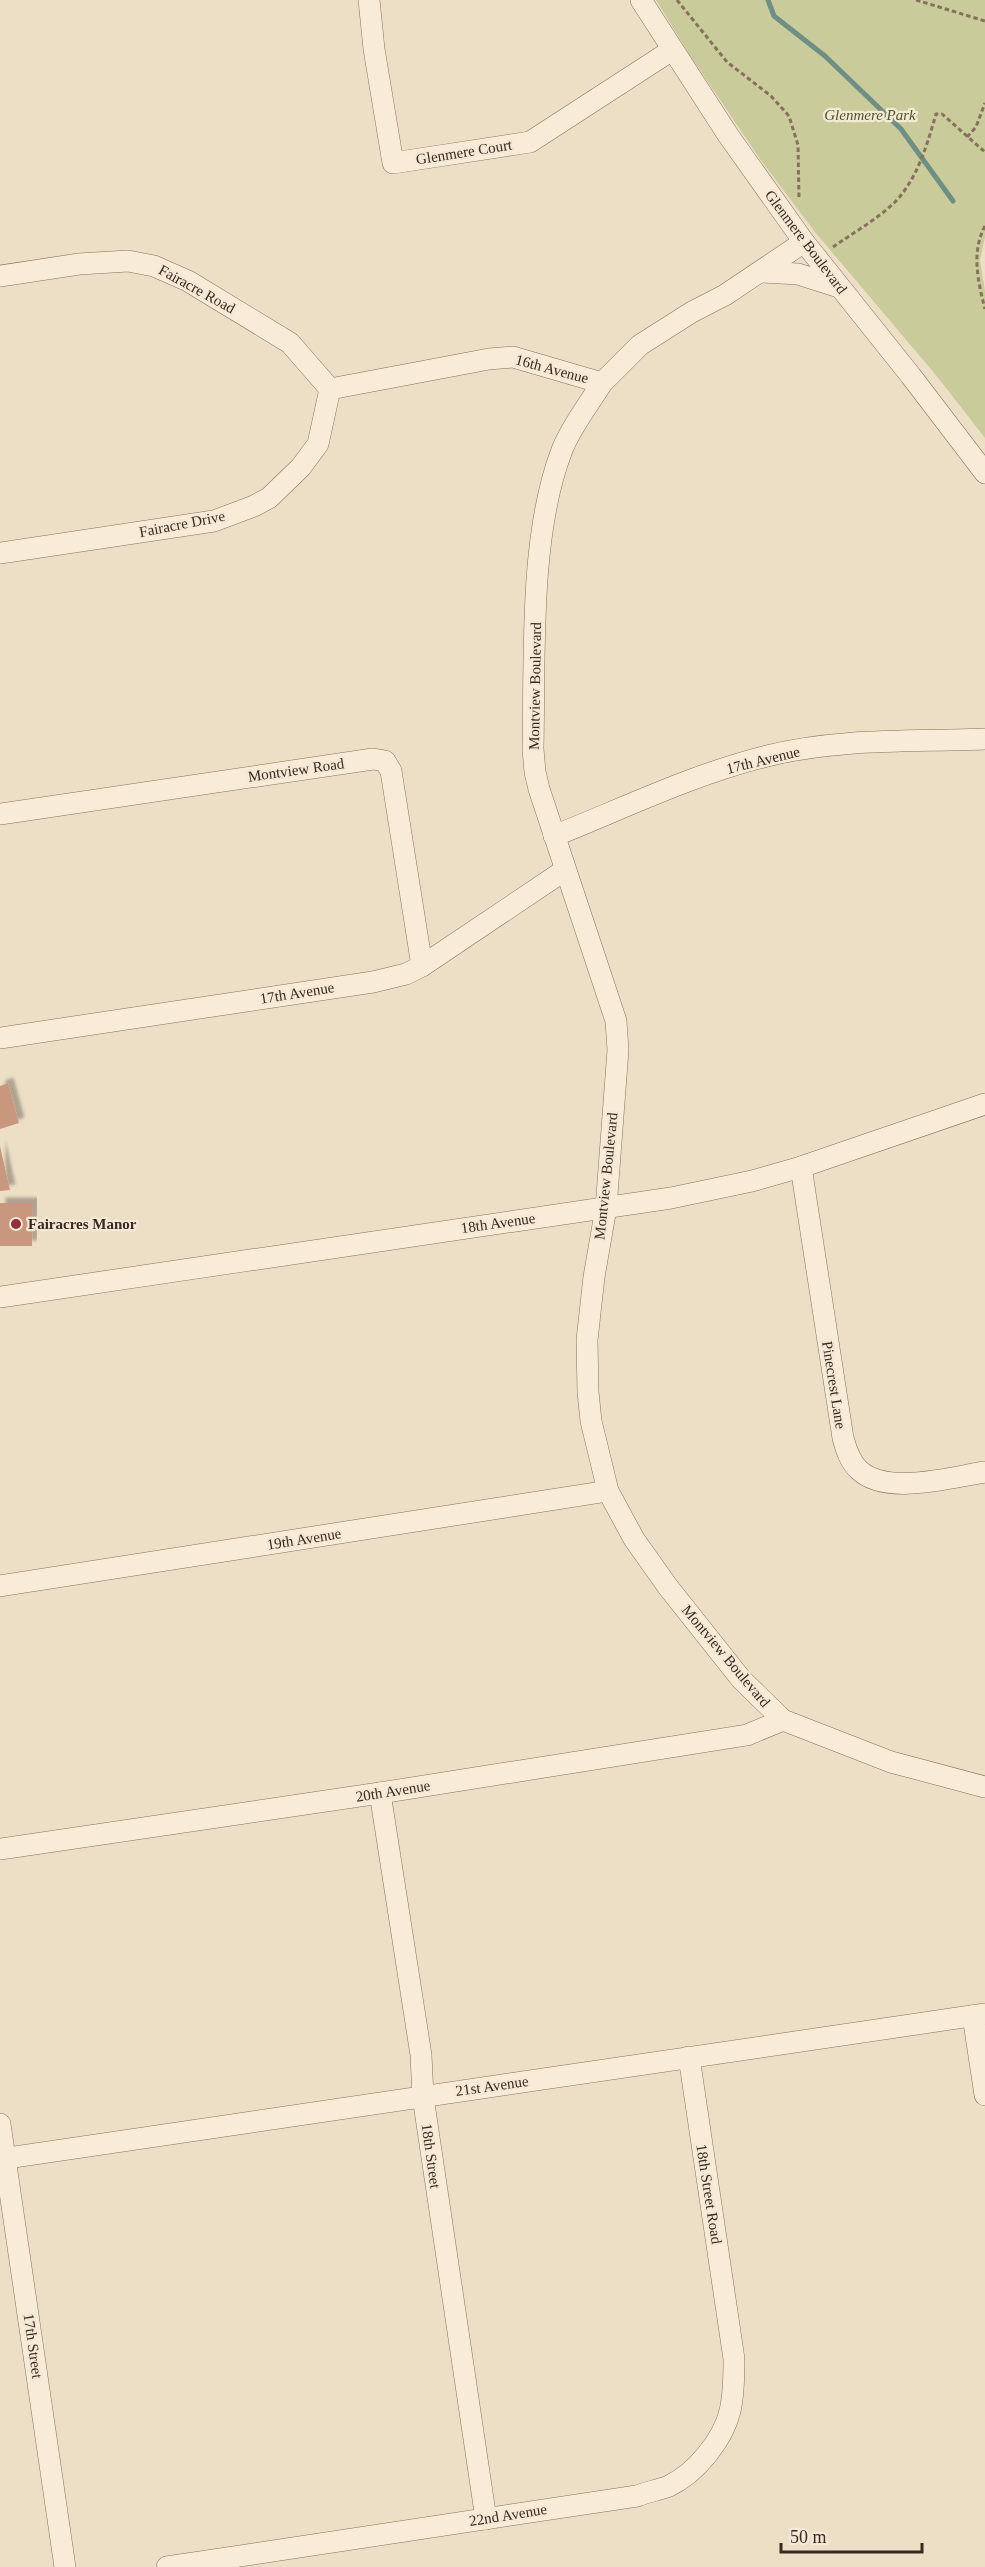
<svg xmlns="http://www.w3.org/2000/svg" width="985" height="2567" viewBox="0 0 985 2567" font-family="'Times New Roman',serif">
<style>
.green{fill:#c9cb9a}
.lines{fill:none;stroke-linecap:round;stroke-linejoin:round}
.stream{stroke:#6e8f84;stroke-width:5}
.building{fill:#c9977d;filter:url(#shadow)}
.minor-casing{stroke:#87705c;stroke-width:22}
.path{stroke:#87705c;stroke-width:3;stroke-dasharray:4.5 3;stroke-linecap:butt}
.minor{stroke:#f8ecd9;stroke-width:21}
.poi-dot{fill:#942f37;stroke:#f4e9d5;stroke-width:2}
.labels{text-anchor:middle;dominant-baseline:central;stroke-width:4.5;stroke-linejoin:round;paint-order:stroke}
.park-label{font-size:15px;font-style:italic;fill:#4c5427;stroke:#f4e9d5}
.street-label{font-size:15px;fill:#382a20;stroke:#f4e9d5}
.poi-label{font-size:15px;font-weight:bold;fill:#382a20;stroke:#f4e9d5;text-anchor:start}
</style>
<defs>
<filter id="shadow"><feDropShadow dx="5.5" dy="-5.5" stdDeviation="1.5" flood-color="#0004"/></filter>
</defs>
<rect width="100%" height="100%" fill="#eddec6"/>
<!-- green -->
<polygon class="green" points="656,0 985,0 985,237 980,260 985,291 985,438 935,374 815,232 760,159 691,57"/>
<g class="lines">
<!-- stream -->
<polyline class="stream" points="768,0 774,16 825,56 901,129 953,201"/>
</g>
<!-- building -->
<g class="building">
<polygon points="8,1083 19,1123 0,1129 0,1086"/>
<polygon points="0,1146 10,1190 0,1191"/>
<polygon points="0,1203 33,1203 32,1246 0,1246"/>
</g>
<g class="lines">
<defs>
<g id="minor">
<polyline points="369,0 374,49 393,163 530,142 672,50"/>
<polyline points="641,0 728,135 804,242 911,376 985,473"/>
<polyline points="760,272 798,274 839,287"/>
<polyline points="0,276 79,264 128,261 154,266 188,281 290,343 330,389"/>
<path d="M602,383c-13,21 -31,44 -40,67 -33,85 -27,207 -29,299l2,23 4,17 77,232 2,29 -12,158 -12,69 -7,63 1,52 3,29 17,70 26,48 34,48 73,92 42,41 108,42 94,25"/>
<polyline points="330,389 489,359 513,357 602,383 640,345 692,312 725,295 804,242"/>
<polyline points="0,553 214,521 254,506 269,498 301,467 318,444 330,389"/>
<polyline points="0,814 373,759 385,761 391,771 422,966"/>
<path d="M554,836c70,-28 140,-62 213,-80 71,-18 146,-14 218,-17"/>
<polyline points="0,1038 373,982 406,974 422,966 565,870"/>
<path d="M801,1167l42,271c3,11 7,24 16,32 27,26 93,7 126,2"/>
<polyline points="0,1297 671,1198 752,1181 801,1167 985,1104"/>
<polyline points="0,1586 608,1491"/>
<polyline points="380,1793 421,2055 423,2097 486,2519"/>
<polyline points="0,1849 380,1793 747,1735 783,1720"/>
<polyline points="973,2016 985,2095"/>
<polyline points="0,2124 65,2567"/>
<polyline points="0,2159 985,2014"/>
<path d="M167,2567l470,-71c10,-4 22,-6 32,-10 27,-13 54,-46 61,-75 4,-17 4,-35 4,-52l-45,-302"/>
</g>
</defs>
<!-- minor casing -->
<use href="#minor" class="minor-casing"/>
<!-- path -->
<g class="path">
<polyline points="677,0 727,62 771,96 789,116 798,145 799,200"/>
<polyline points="916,0 985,21"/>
<polyline points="967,137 976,127 985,103"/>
<path d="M985,226c-14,26 -7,56 0,83"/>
<path d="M833,247c20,-14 43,-27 61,-44 23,-23 33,-58 42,-89h6l43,38"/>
</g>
<!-- minor -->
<use href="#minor" class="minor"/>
</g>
<!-- markers -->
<circle class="poi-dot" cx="16" cy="1224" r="6"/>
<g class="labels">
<!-- park labels -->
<g class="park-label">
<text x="870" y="115">Glenmere Park</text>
</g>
<!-- street labels -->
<g class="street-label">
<text transform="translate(464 152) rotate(-9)">Glenmere Court</text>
<text transform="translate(806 242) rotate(53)">Glenmere Boulevard</text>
<text transform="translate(197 289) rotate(29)">Fairacre Road</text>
<text transform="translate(552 369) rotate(15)">16th Avenue</text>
<text transform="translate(182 524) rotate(-11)">Fairacre Drive</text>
<text transform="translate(535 686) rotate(-89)">Montview Boulevard</text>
<text transform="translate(763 760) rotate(-14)">17th Avenue</text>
<text transform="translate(296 770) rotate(-8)">Montview Road</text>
<text transform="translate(297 993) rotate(-9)">17th Avenue</text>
<text transform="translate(606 1176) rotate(-84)">Montview Boulevard</text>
<text transform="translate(498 1223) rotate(-8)">18th Avenue</text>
<text transform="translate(834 1385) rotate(81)">Pinecrest Lane</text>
<text transform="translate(304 1539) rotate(-9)">19th Avenue</text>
<text transform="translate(726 1656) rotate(50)">Montview Boulevard</text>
<text transform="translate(393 1791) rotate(-9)">20th Avenue</text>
<text transform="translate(492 2086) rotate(-8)">21st Avenue</text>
<text transform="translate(431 2156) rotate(82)">18th Street</text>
<text transform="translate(709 2194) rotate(81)">18th Street Road</text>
<text transform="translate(33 2346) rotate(82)">17th Street</text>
<text transform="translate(508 2515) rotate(-9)">22nd Avenue</text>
</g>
<!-- poi labels -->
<g class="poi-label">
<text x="28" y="1224">Fairacres Manor</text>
</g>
</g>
<!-- scale -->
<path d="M781 2543v9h141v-9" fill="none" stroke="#382a20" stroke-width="3"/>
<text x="790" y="2543" font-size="18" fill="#382a20" stroke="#f4e9d5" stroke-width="4.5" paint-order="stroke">50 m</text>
</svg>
